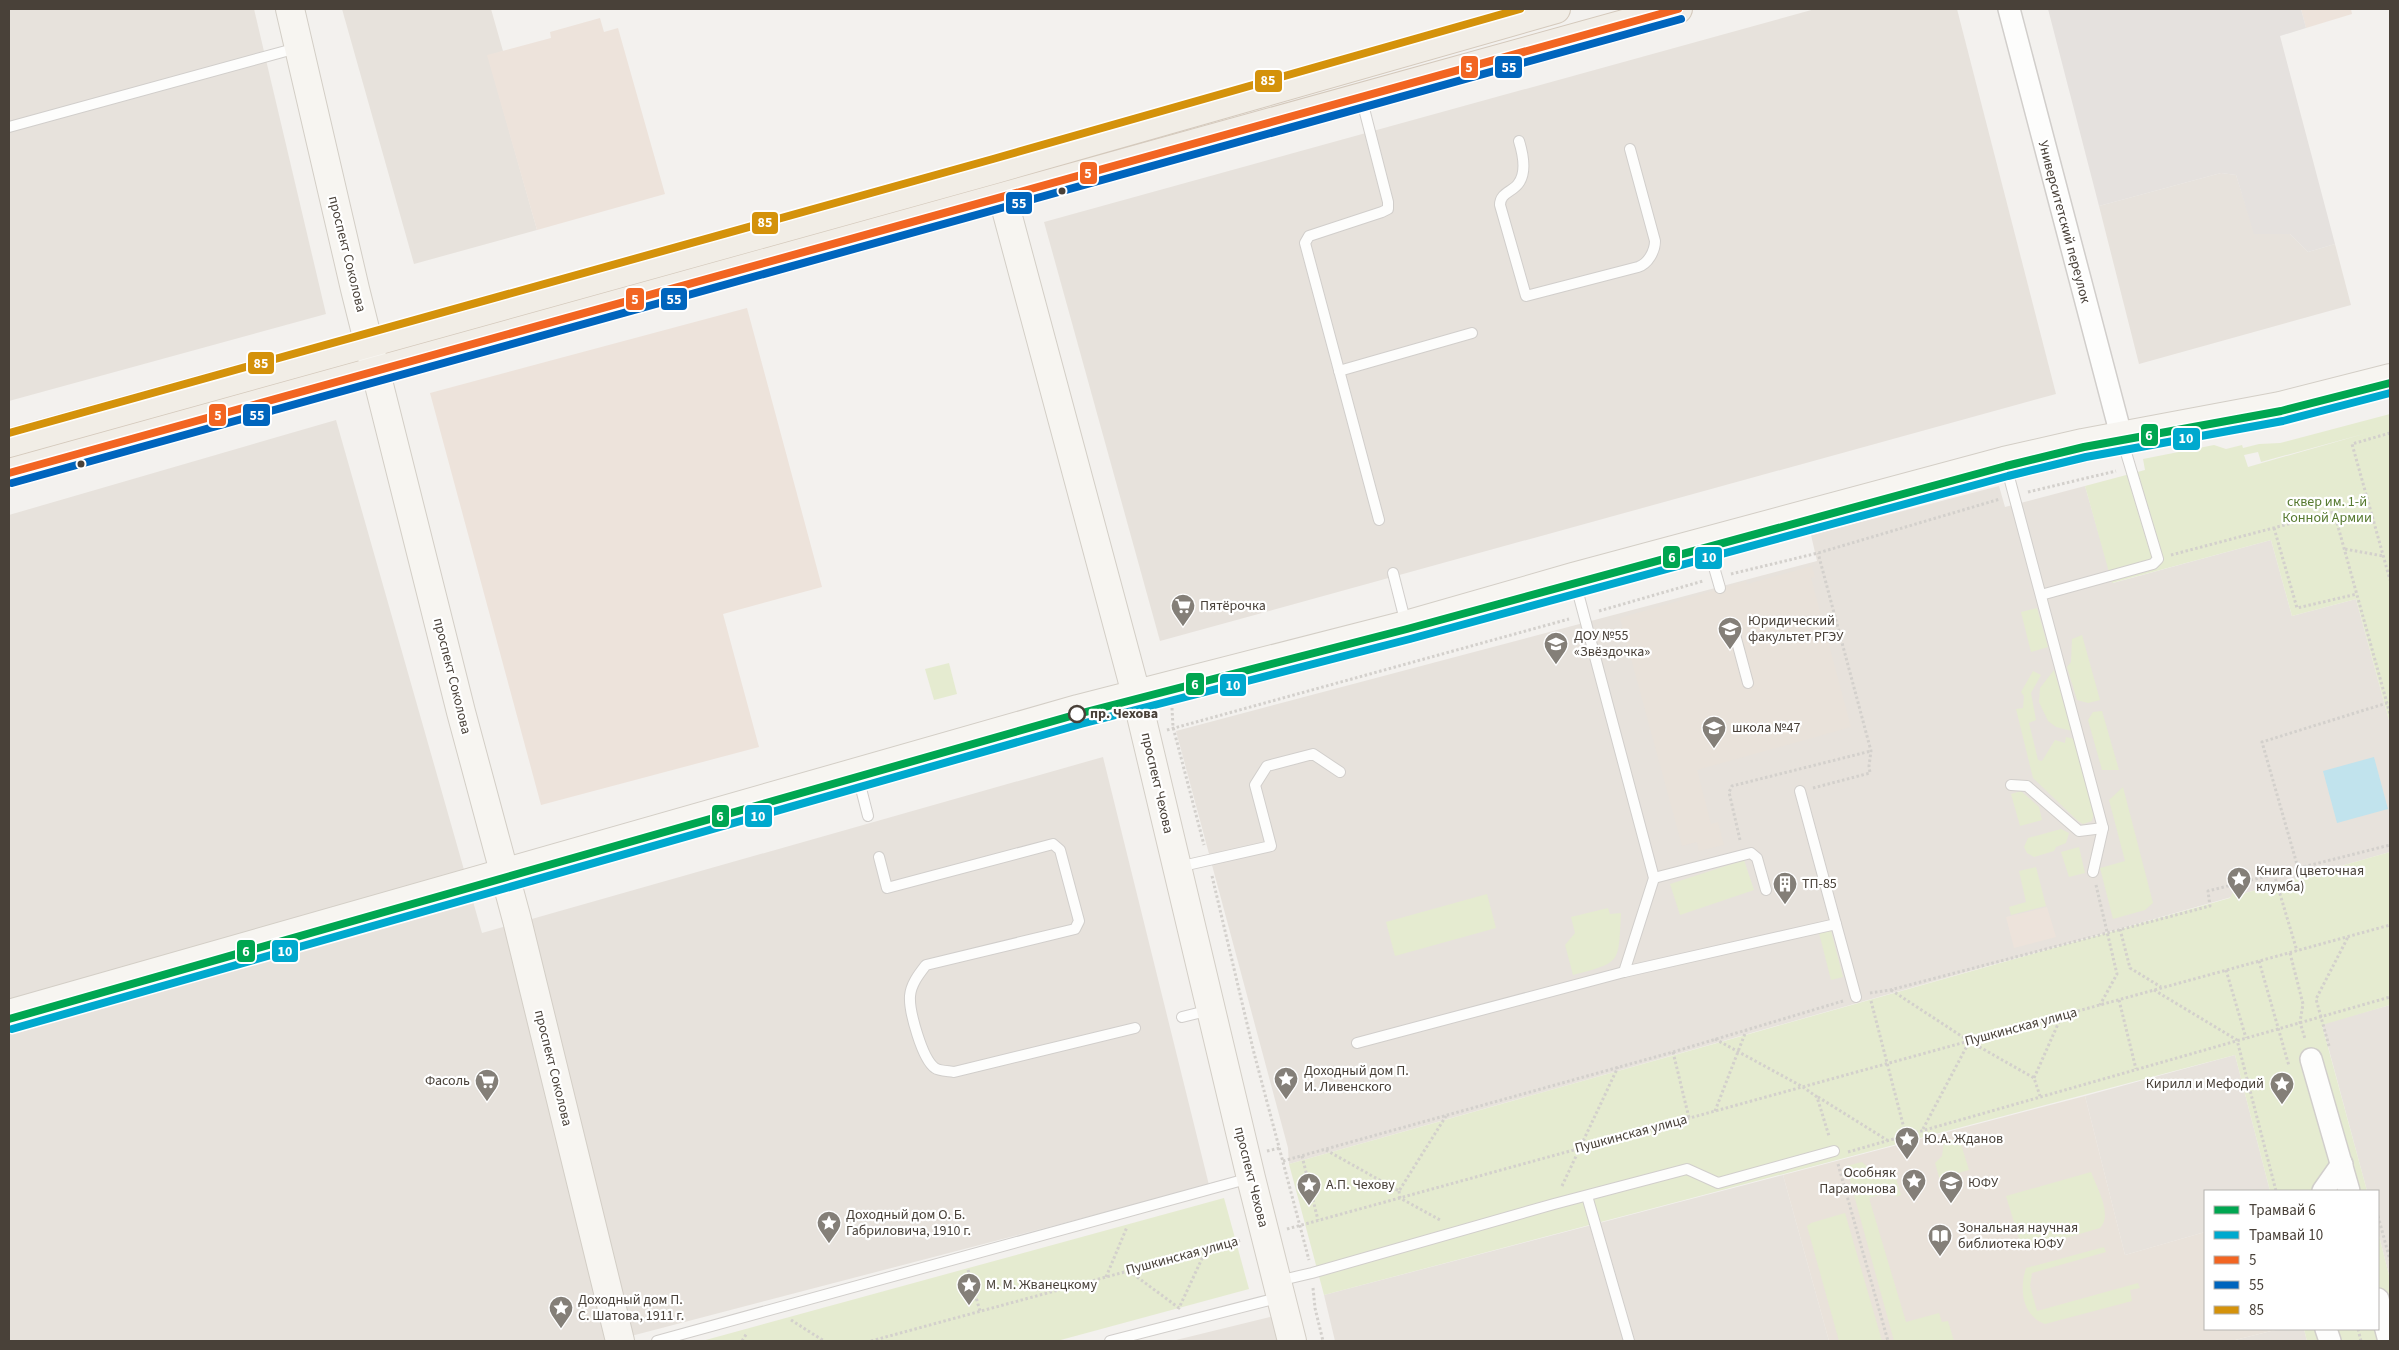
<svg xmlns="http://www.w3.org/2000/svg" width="2399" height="1350" viewBox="0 0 2399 1350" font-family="'Source Sans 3',sans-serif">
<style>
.residential{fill:#e7e2dc}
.commercial{fill:#ede3db}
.industrial{fill:#e5e1de}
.education{fill:#e9e2da}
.green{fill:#e5ebd0;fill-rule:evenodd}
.water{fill:#c1e3ed}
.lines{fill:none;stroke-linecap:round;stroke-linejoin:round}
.lane-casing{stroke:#d1cecb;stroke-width:12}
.street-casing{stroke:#d1cecb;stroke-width:24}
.secondary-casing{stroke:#d3cec6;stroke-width:30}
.primary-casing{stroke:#d4c9bc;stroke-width:30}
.path{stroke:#d3d0cc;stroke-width:3;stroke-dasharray:2.5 2.5;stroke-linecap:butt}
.lane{stroke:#fdfdfc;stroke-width:10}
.street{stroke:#fdfdfc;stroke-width:21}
.secondary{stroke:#f7f5f1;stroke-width:28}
.primary{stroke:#f1ede6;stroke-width:28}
.bus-1-casing{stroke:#fff;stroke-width:11}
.bus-2-casing{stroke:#fff;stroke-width:11}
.bus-3-casing{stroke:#fff;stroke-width:11}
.bus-1{stroke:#f26522;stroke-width:8}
.bus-2{stroke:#0065bd;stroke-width:8}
.bus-3{stroke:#d4920b;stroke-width:8}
.tram-1-casing{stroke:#fff;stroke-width:11}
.tram-2-casing{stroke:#fff;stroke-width:11}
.tram-1{stroke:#00a651;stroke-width:8}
.tram-2{stroke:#00a9ce;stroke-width:8}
.bus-dot{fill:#494139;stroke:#fff;stroke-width:2}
.stop-dot{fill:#fff;stroke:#494139;stroke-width:2.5}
.labels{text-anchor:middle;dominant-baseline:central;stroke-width:4.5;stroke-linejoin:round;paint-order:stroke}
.street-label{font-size:14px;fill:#494139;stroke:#fff}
.park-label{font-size:14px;fill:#56792f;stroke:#fff}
.poi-label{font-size:14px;fill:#494139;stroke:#fff;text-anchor:start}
.stop-label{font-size:14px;font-weight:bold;fill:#494139;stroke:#fff;text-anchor:start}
.line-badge{stroke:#fff;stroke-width:2}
.badge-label{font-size:14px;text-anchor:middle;font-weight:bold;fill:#fff}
</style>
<rect width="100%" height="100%" fill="#f3f1ee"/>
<!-- residential -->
<g class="residential">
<polygon points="9,9 254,9 326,314 9,401"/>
<polygon points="342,9 491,9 503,51 488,56 537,230 414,264"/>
<polygon points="1815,9 1957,9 2056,394 1160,641 1044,222"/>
<polygon points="2221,173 2236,175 2255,234 2290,234 2308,252 2335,244 2351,305 2139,364 2099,206"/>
<polygon points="336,420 482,933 1103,757 1209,1185 612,1341 9,1341 9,515"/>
<polygon points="1999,486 2005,507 2085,486 2113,583 2271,540 2292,616 2356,599 2390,724 2390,852 1289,1164 1288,1148 1176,731 1817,561 1811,535"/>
<polygon points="2390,1005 2390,1279 2378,1232 2378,1191 2367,1191 2322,1024"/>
<polygon points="2235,1055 2270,1191 2205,1191 2205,1232 2125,1255 2085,1096"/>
<polygon points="1783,1175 1829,1341 1335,1341 1324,1295"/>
<polygon points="1278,1315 1284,1341 1172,1341"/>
<polygon points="2279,1329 2304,1329 2307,1341 2231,1341"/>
</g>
<!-- commercial -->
<g class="commercial">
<polygon points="2301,9 2351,9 2352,14 2306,28"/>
<polygon points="600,18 604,32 618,28 665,194 537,230 487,55 551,38 550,32"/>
<polygon points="747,308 822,587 723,614 759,747 541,805 430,393"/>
<polygon points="2047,907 2056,937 2014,948 2006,917"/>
</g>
<!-- industrial -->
<polygon class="industrial" points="2048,9 2301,9 2306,28 2280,36 2335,244 2308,252 2290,234 2254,234 2236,175 2221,173 2099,206"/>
<!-- education -->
<g class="education">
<polygon points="1812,566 1815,577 1811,578 1851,727 1697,770 1711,824 1718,822 1724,845 1699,851 1697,842 1682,846 1620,618 1746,581 1747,584"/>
<polygon points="2085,1096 2125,1255 2205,1232 2205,1329 2279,1329 2231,1341 1829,1341 1783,1175"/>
</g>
<!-- green -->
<g class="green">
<path d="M2390,414v310l-34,-125 -64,17 -21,-76 -159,43 -27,-97 60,-16 -2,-11 71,-14 12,4 16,-4 1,3 16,-4 21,-1zM2367,433l-119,34 -4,-12 14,-3 3,10z"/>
<polygon points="2037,608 2048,647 2031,652 2021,612"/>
<polygon points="2082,635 2100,700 2088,703 2077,700 2067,667 2071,662 2072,639"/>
<polygon points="949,663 957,694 934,700 925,669"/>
<polygon points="2054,670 2072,731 2056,727 2048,721 2039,702 2040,688"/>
<polygon points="2033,671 2041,675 2031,693 2036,720 2029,723 2038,760 2042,761 2055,740 2065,743 2066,737 2075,739 2094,812 2092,821 2083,824 2078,821 2033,778 2016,709 2023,708 2024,696 2021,692"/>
<polygon points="2102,711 2119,770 2102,770 2088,720 2093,712"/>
<polygon points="2123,787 2153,903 2145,910 2113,919 2100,868 2125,861 2109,800"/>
<polygon points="2021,791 2039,807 2042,820 2020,826 2011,794"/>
<polygon points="2061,829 2069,833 2066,843 2056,847 2054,851 2034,857 2027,853 2024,847 2028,838"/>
<polygon points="2079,847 2085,873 2069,877 2061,852"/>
<polygon points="2390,852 2390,1005 2322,1025 2367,1191 2270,1191 2235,1055 1324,1295 1289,1164 2230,898 2234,890 2242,894"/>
<polygon points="1744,860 1754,890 1680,915 1670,884"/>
<polygon points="2036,867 2046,906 2011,915 2009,907 2026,902 2019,871"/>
<polygon points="1487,894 1496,928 1395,956 1386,922"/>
<path d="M1608,908l2,6 11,-1c-3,50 2,49 -48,62l-8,-30 10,-12 -4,-16z"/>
<polygon points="1831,931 1843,977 1831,980 1819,933"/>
<polygon points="1959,1138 1969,1170 1944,1177 1945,1183 1941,1184 1935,1163 1942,1156 1944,1142"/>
<polygon points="1862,1162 1875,1174 1895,1175 1901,1195 1896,1197 1894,1191 1869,1198 1906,1322 1939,1313 1942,1322 1948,1321 1954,1341 1894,1341 1846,1166"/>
<path d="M2091,1172c6,16 22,43 9,56l-65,19h-11l-3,-2 -15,-49z"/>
<polygon points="1224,1198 1249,1289 1057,1341 702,1341"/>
<polygon points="1845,1213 1882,1341 1839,1341 1807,1226 1811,1223"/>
<polygon points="2378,1232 2390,1279 2390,1341 2307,1341 2304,1329 2378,1329"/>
<path d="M2104,1247l2,5 -74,21 -2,13 7,25 101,-28 2,5 -10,2 2,11 -87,23c-23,-8 -26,-35 -19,-56z"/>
</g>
<!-- water -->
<polygon class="water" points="2374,757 2388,809 2337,823 2323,771"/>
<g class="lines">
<defs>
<g id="lane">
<polyline points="1361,97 1388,202 1388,209 1382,212 1309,236 1305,243 1379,520"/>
<polyline points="9,127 297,48"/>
<path d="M1519,141c4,13 8,32 -1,43 -6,8 -18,9 -18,21l26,91 112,-29c10,-3 17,-16 17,-26l-25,-92"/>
<polyline points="1339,371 1472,333"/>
<polyline points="2005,462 2103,828 2093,872"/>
<polyline points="1707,543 1720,588"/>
<polyline points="1393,573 1406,624"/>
<polyline points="1574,578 1654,878 1624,972 1836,924 1856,997"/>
<polyline points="2041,595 2153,564 2158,559 2121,436"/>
<polyline points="1733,627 1748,683"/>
<polyline points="857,773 868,816"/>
<polyline points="2011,785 2027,786 2079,831 2103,828"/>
<polyline points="1800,791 1836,924"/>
<path d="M879,857l8,31 166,-44 7,6 19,71 -4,8 -149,36c-7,9 -15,19 -16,31 -1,15 12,63 25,72 4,3 13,3 19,4l181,-44"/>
<polyline points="1178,867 1271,846 1255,785 1267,766 1313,754 1340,772"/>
<polyline points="1654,878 1751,853 1757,858 1766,890"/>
<polyline points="1182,1017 1210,1010"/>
<polyline points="1357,1043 1624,972"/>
<polyline points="1587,1196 1629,1341"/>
<polyline points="1278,1281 1312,1273 1554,1204 1687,1169 1718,1183 1834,1151"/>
<polyline points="657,1341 1250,1178"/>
<polyline points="1110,1341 1281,1297"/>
</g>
<g id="street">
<polyline points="2009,9 2121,435"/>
<polyline points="2311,1059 2349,1191"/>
<polyline points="2323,1191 2342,1164"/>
<polyline points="2378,1299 2389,1341"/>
<polyline points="2326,1329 2330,1341"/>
</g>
<g id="secondary">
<polyline points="290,9 355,289 461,712 517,920 620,1341"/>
<polyline points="1003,198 1135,690 1251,1178 1292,1341"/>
<polyline points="9,1014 1078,709 1406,625 1573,577 2004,461 2083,443 2280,406 2390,378"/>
</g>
<g id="primary">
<polyline points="9,443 996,169 1556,9"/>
<polyline points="9,473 1678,9"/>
</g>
</defs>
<!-- lane casing -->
<use href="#lane" class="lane-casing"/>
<!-- street casing -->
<use href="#street" class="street-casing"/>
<!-- secondary casing -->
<use href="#secondary" class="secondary-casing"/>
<!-- primary casing -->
<use href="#primary" class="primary-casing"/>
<!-- path -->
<g class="path">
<polyline points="2390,433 2352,444 2390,580"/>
<polyline points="2028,492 2116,471"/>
<polyline points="2274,528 2297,608 2357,594"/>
<polyline points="2345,549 2383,556"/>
<polyline points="2171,555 2334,512 2390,714"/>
<polyline points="1731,574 1818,553 2000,499"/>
<polyline points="1599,611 1703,581"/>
<polyline points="1172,708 1173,727 1204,845"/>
<polyline points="1167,730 1569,619"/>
<polyline points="1813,788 1870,773 1869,766 1871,751 1818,553"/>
<polyline points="1740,840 1729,792 1732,786 1871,751"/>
<polyline points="2298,868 2262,742 2387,703"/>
<polyline points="2274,874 2297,951"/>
<polyline points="1212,876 1254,1053 1309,1260"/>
<polyline points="2096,885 2117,974 2100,1005"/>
<polyline points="2120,929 2130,968 2161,987"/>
<polyline points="2290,953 2303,1004 2300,1022 2305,1039"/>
<polyline points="2259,961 2289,1066"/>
<polyline points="2226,970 2246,1038"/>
<polyline points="1891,990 1969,1041 2034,1078 2040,1096"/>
<polyline points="2154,990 2237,1040 2276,1191"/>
<polyline points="1870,993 1890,990 2210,906 2208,891 2390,845"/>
<polyline points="2119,1000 2136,1069"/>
<polyline points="1871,1001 1906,1136"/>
<polyline points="1715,1039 1803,1087 1817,1097 1829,1136"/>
<polyline points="2329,1046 2316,999 2348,937"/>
<polyline points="1673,1052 1689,1118"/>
<polyline points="2034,1078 2062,1015"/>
<polyline points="1818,1097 1887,1140"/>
<polyline points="1715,1111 1746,1031"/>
<polyline points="1923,1129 1969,1042"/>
<polyline points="1326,1150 1399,1191 1446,1116"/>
<polyline points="1267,1151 1280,1148"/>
<polyline points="1848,1152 2390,997"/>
<polyline points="1302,1156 1318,1220"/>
<polyline points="1283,1161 1673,1052 1843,1001"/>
<polyline points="1838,1164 1888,1341"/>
<polyline points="1562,1186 1618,1067"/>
<polyline points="1399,1191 1400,1198 1442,1221"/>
<polyline points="2378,1216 2390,1260"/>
<polyline points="1287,1229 2390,925"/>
<polyline points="968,1270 980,1311"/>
<polyline points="1129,1271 1179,1308 1206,1250"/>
<polyline points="1106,1277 1127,1227"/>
<polyline points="1313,1288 1315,1308 1323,1341"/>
<polyline points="791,1320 824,1341"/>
<polyline points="2358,1329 2361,1341"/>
<polyline points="742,1341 747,1333"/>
<polyline points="871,1341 1242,1240"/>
</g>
<!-- lane -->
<use href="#lane" class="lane"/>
<!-- street -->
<use href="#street" class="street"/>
<!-- secondary -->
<use href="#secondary" class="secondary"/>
<!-- primary -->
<use href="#primary" class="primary"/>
<defs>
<polyline id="bus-1" points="9,473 1678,9"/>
<polyline id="bus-2" points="12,483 1681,19"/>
<polyline id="bus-3" points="9,433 993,159 1520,9"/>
</defs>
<!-- bus-1 casing -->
<use href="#bus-1" class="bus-1-casing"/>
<!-- bus-2 casing -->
<use href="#bus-2" class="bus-2-casing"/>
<!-- bus-3 casing -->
<use href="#bus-3" class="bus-3-casing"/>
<!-- bus-1 -->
<use href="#bus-1" class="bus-1"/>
<!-- bus-2 -->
<use href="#bus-2" class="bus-2"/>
<!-- bus-3 -->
<use href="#bus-3" class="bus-3"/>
<defs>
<polyline id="tram-1" points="9,1019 1078,714 1407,629 2006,466 2084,447 2281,411 2390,383"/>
<polyline id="tram-2" points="12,1029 1081,724 1410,639 2008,476 2086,457 2283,421 2390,393"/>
</defs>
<!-- tram-1 casing -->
<use href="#tram-1" class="tram-1-casing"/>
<!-- tram-2 casing -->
<use href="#tram-2" class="tram-2-casing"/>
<!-- tram-1 -->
<use href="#tram-1" class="tram-1"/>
<!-- tram-2 -->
<use href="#tram-2" class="tram-2"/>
</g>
<!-- icons -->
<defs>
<symbol id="supermarket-pin" viewBox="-11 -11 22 30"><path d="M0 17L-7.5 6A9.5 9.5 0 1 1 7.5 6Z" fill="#847f78" stroke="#fff"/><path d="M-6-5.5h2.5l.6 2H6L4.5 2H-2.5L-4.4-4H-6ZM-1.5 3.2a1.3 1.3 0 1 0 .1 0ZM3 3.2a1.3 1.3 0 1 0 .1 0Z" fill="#fff"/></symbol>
<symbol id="university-pin" viewBox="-11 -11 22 30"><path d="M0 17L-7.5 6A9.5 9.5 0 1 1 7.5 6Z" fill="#847f78" stroke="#fff"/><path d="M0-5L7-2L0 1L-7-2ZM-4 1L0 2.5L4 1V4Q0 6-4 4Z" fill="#fff"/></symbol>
<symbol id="school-pin" viewBox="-11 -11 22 30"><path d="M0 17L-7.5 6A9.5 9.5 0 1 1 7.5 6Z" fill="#847f78" stroke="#fff"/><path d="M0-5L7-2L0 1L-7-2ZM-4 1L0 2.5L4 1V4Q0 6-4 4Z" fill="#fff"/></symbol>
<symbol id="sight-pin" viewBox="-11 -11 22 30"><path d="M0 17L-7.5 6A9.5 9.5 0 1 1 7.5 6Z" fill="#847f78" stroke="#fff"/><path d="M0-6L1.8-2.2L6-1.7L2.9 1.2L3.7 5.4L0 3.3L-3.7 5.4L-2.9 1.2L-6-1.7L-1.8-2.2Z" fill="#fff"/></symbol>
<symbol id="building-pin" viewBox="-11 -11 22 30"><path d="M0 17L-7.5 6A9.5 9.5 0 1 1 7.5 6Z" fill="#847f78" stroke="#fff"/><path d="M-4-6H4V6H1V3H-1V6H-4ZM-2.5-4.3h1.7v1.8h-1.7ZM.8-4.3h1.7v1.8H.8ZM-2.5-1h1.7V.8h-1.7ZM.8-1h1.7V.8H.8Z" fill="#fff"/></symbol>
<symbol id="library-pin" viewBox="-11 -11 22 30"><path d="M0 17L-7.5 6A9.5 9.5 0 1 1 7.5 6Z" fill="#847f78" stroke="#fff"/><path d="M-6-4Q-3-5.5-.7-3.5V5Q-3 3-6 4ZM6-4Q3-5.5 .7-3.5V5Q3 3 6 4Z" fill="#fff"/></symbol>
</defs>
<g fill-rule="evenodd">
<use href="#supermarket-pin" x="1169" y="592" width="28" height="38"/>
<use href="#university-pin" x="1716" y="615" width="28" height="38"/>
<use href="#school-pin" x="1542" y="630" width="28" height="38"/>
<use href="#school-pin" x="1700" y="714" width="28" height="38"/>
<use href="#sight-pin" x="2225" y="865" width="28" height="38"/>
<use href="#building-pin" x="1771" y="870" width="28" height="38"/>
<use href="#sight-pin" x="1272" y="1065" width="28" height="38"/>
<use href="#supermarket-pin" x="473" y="1067" width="28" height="38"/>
<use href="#sight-pin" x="2268" y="1070" width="28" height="38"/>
<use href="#sight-pin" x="1893" y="1125" width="28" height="38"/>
<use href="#sight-pin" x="1900" y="1167" width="28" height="38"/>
<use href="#university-pin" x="1937" y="1169" width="28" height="38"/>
<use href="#sight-pin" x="1295" y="1171" width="28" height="38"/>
<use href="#sight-pin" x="815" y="1209" width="28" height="38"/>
<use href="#library-pin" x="1926" y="1222" width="28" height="38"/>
<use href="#sight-pin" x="955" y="1271" width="28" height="38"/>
<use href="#sight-pin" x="547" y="1294" width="28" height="38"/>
</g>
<!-- markers -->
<g class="bus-dot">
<circle cx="1062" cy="191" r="4.5"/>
<circle cx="81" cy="464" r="4.5"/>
</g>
<circle class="stop-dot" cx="1077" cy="714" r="8"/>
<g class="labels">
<!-- street labels -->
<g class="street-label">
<text transform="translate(2064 222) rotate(75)">Университетский переулок</text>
<text transform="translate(347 254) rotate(76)">проспект Соколова</text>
<text transform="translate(452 676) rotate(76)">проспект Соколова</text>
<text transform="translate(1157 783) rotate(77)">проспект Чехова</text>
<text transform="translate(2021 1027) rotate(-15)">Пушкинская улица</text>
<text transform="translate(553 1068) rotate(76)">проспект Соколова</text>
<text transform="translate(1631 1134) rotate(-15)">Пушкинская улица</text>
<text transform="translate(1251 1177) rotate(76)">проспект Чехова</text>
<text transform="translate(1182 1256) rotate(-15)">Пушкинская улица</text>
</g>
<!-- park labels -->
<g class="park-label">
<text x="2327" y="502">сквер им. 1-й<tspan x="2327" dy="16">Конной Армии</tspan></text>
</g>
<!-- poi labels -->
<g class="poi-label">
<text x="1200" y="606">Пятёрочка</text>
<text x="1748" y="621">Юридический<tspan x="1748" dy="16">факультет РГЭУ</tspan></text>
<text x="1574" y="636">ДОУ №55<tspan x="1574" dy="16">«Звёздочка»</tspan></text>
<text x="1732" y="728">школа №47</text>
<text x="2256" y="871">Книга (цветочная<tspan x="2256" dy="16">клумба)</tspan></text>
<text x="1802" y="884">ТП-85</text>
<text x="1304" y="1071">Доходный дом П.<tspan x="1304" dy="16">И. Ливенского</tspan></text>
<text x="470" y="1081" text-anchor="end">Фасоль</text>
<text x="2264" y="1084" text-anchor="end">Кирилл и Мефодий</text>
<text x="1924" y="1139">Ю.А. Жданов</text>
<text x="1896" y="1173" text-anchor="end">Особняк<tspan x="1896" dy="16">Парамонова</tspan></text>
<text x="1968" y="1183">ЮФУ</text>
<text x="1326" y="1185">А.П. Чехову</text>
<text x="846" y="1215">Доходный дом О. Б.<tspan x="846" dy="16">Габриловича, 1910 г.</tspan></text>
<text x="1958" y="1228">Зональная научная<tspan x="1958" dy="16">библиотека ЮФУ</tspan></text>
<text x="986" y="1285">М. М. Жванецкому</text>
<text x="578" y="1300">Доходный дом П.<tspan x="578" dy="16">С. Шатова, 1911 г.</tspan></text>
</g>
<!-- stop labels -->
<g class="stop-label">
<text x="1090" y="714">пр. Чехова</text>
</g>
</g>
<g class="line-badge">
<rect x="1494" y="55" width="29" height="24" rx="5" fill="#0065bd"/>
<rect x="1460" y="55" width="19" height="24" rx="5" fill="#f26522"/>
<rect x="1254" y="69" width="29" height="24" rx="5" fill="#d4920b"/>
<rect x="1079" y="161" width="19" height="24" rx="5" fill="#f26522"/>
<rect x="1005" y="191" width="28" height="24" rx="5" fill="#0065bd"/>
<rect x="751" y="211" width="28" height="24" rx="5" fill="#d4920b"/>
<rect x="660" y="287" width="28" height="24" rx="5" fill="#0065bd"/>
<rect x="625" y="287" width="20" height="24" rx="5" fill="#f26522"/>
<rect x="247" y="351" width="28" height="24" rx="5" fill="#d4920b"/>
<rect x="242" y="403" width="29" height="24" rx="5" fill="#0065bd"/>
<rect x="208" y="403" width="19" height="24" rx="5" fill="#f26522"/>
<rect x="2140" y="423" width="19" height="24" rx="5" fill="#00a651"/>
<rect x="2172" y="427" width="29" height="24" rx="5" fill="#00a9ce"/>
<rect x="1662" y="545" width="19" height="24" rx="5" fill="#00a651"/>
<rect x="1694" y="546" width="29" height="24" rx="5" fill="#00a9ce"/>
<rect x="1185" y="672" width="20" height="24" rx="5" fill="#00a651"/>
<rect x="1219" y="673" width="28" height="24" rx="5" fill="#00a9ce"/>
<rect x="744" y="804" width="29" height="24" rx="5" fill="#00a9ce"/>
<rect x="711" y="804" width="19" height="24" rx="5" fill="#00a651"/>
<rect x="271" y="939" width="28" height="24" rx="5" fill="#00a9ce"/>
<rect x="236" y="939" width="20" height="24" rx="5" fill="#00a651"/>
</g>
<g class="badge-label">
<text x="1509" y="72">55</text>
<text x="1469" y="72">5</text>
<text x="1268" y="85">85</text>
<text x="1088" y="178">5</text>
<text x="1019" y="208">55</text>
<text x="765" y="227">85</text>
<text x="674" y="304">55</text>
<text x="635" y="304">5</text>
<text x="261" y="368">85</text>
<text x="257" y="420">55</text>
<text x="218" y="420">5</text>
<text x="2149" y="440">6</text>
<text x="2186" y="443">10</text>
<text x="1672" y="562">6</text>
<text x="1709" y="562">10</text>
<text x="1195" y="689">6</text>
<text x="1233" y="690">10</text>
<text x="758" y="821">10</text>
<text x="720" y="821">6</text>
<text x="285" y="956">10</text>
<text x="246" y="956">6</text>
</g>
<!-- border -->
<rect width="2399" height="1350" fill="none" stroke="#494139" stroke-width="20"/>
<!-- legend -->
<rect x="2204" y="1190" width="175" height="140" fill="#ffffff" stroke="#b6b3b0"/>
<rect x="2214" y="1206" width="25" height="8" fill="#00a651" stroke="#b6b3b0"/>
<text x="2249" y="1215" font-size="15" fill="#494139">Трамвай 6</text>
<rect x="2214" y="1231" width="25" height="8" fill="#00a9ce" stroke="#b6b3b0"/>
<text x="2249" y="1240" font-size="15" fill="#494139">Трамвай 10</text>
<rect x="2214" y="1256" width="25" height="8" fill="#f26522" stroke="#b6b3b0"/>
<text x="2249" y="1265" font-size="15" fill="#494139">5</text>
<rect x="2214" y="1281" width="25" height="8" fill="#0065bd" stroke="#b6b3b0"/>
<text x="2249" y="1290" font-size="15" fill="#494139">55</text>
<rect x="2214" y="1306" width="25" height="8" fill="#d4920b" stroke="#b6b3b0"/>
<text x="2249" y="1315" font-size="15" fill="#494139">85</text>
</svg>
